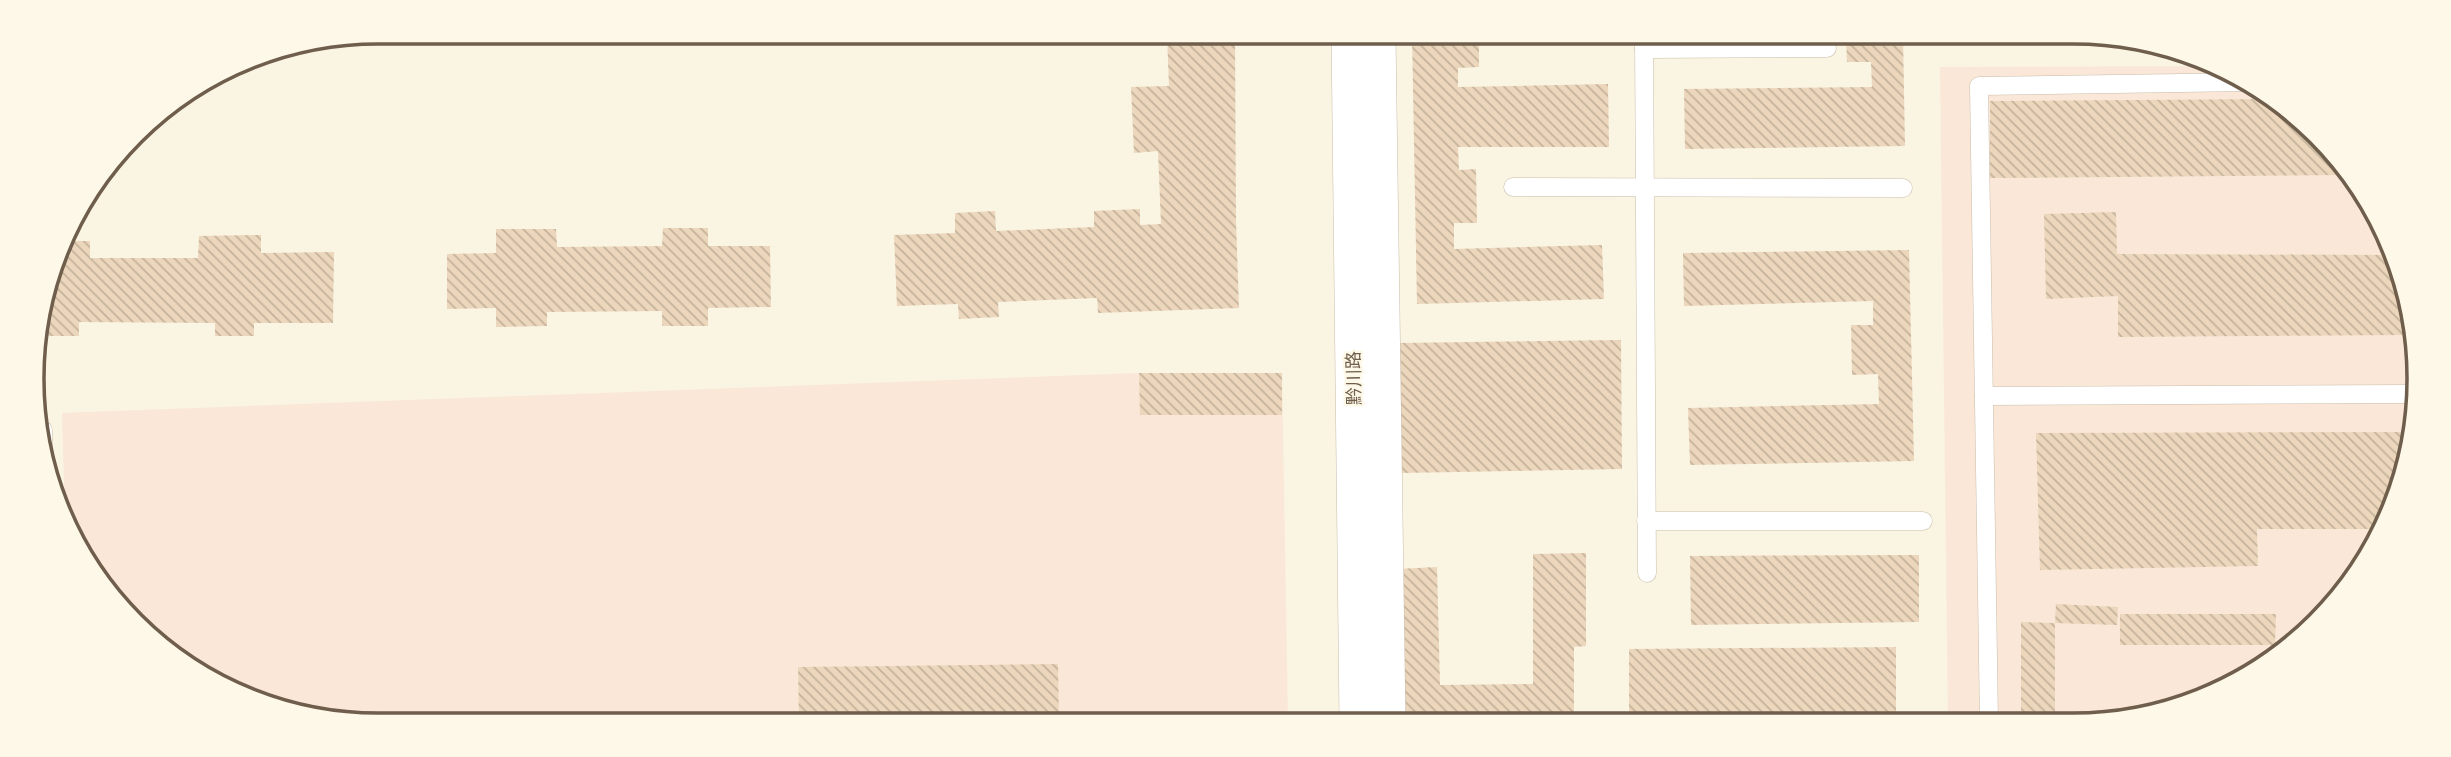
<svg xmlns="http://www.w3.org/2000/svg" width="2451" height="757" viewBox="0 0 2451 757" font-family="Signika,'Noto Sans SC',sans-serif">
<style>
.commercial{fill:#fae7d7}
.building{fill:url(#building-back-hatch)}
.lines{fill:none;stroke-linecap:round;stroke-linejoin:round}
.lane-casing{stroke:#c9bdaa;stroke-width:19}
.street-casing{stroke:#c9bdaa;stroke-width:38}
.lane{stroke:#fff;stroke-width:18}
.street{stroke:#fff;stroke-width:37}
.labels{text-anchor:middle;dominant-baseline:central;stroke-width:5;stroke-linejoin:round;paint-order:stroke}
.street-label{font-size:18px;fill:#6f5e4b;stroke:#fdf8e8}
.rim{fill:none;stroke:#6f5e4b;stroke-width:3.5}
</style>
<defs>
<pattern id="building-back-hatch" width="6" height="6" patternUnits="userSpaceOnUse" patternTransform="scale(1.75)"><rect width="6" height="6" fill="#edd7bc"/><path d="M-1 5l2 2M0 0l6 6M5-1l2 2" fill="none" stroke="#c4b29b"/></pattern>
</defs>
<rect width="100%" height="100%" fill="#faf4e2"/>
<!-- commercial -->
<g class="commercial">
<polygon points="2207,66 2266,90 2361,186 2413,311 2413,447 2373,552 2302,639 2206,699 2117,723 1948,722 1940,67"/>
<polygon points="1139,373 1282,373 1288,721 310,719 186,667 90,572 65,515 62,413"/>
</g>
<!-- building -->
<g class="building">
<polygon points="1167,35 1235,35 1236,221 1239,308 1098,313 1097,298 998,302 999,317 959,319 958,304 897,306 894,235 955,233 955,213 995,211 996,231 1094,227 1094,211 1140,209 1140,225 1161,224 1158,151 1134,153 1131,87 1169,86"/>
<polygon points="1412,35 1479,36 1479,67 1458,68 1458,87 1608,84 1609,147 1458,147 1459,170 1476,169 1477,223 1454,223 1454,249 1602,245 1604,299 1417,304"/>
<polygon points="1846,37 1903,37 1905,146 1685,149 1684,89 1872,87 1871,62 1847,62"/>
<polygon points="2274,99 2350,175 1990,178 1990,101"/>
<polygon points="2116,212 2117,254 2390,255 2413,311 2413,335 2118,337 2118,296 2046,299 2044,214"/>
<polygon points="663,228 708,228 708,246 770,246 771,307 708,308 708,326 662,326 662,311 547,312 547,326 496,327 496,308 447,309 447,254 496,253 496,229 556,229 557,247 662,246"/>
<polygon points="261,235 261,253 334,252 333,323 254,323 254,336 215,336 215,323 79,322 79,336 35,336 62,241 90,241 90,258 198,258 199,236"/>
<polygon points="1909,250 1914,461 1690,465 1688,408 1879,404 1878,374 1852,375 1851,325 1873,325 1873,301 1684,306 1683,253"/>
<polygon points="1621,340 1622,469 1401,473 1400,343"/>
<polygon points="1139,373 1282,373 1282,415 1140,415"/>
<polygon points="2413,432 2413,447 2381,529 2257,529 2258,566 2040,570 2036,433"/>
<polygon points="1586,553 1586,646 1574,647 1574,721 1400,721 1397,569 1437,567 1440,685 1533,684 1533,554"/>
<polygon points="1919,555 1919,622 1691,625 1690,556"/>
<polygon points="2056,604 2118,607 2117,625 2055,623"/>
<polygon points="2120,614 2276,614 2275,645 2120,645"/>
<polygon points="2021,622 2055,623 2055,722 2021,722"/>
<polygon points="1896,647 1896,722 1629,722 1629,649"/>
<polygon points="1058,664 1059,720 799,720 798,667"/>
</g>
<g class="lines">
<defs>
<g id="lane">
<polyline points="1644,36 1647,573"/>
<polyline points="1644,49 1827,48"/>
<polyline points="1513,187 1903,188"/>
<polyline points="1984,396 2413,394"/>
<polyline points="43,430 43,462"/>
<polyline points="1646,521 1923,521"/>
<polyline points="1989,722 1979,86 2247,82"/>
</g>
<g id="street">
<polyline points="1350,35 1358,721"/>
<polyline points="1377,35 1387,721"/>
</g>
</defs>
<!-- lane casing -->
<use href="#lane" class="lane-casing"/>
<!-- street casing -->
<use href="#street" class="street-casing"/>
<!-- lane -->
<use href="#lane" class="lane"/>
<!-- street -->
<use href="#street" class="street"/>
</g>
<g class="labels">
<!-- street labels -->
<g class="street-label">
<text transform="translate(1354 378) rotate(-91)">黔川路</text>
</g>
</g>
<!-- crop -->
<path d="M0 0H2451V757H0ZM378 44H2073A334 334 0 0 1 2407 378V379A334 334 0 0 1 2073 713H378A334 334 0 0 1 44 379V378A334 334 0 0 1 378 44Z" fill="#fdf8e8" fill-rule="evenodd"/>
<path class="rim" d="M378 44H2073A334 334 0 0 1 2407 378V379A334 334 0 0 1 2073 713H378A334 334 0 0 1 44 379V378A334 334 0 0 1 378 44Z"/>
</svg>
